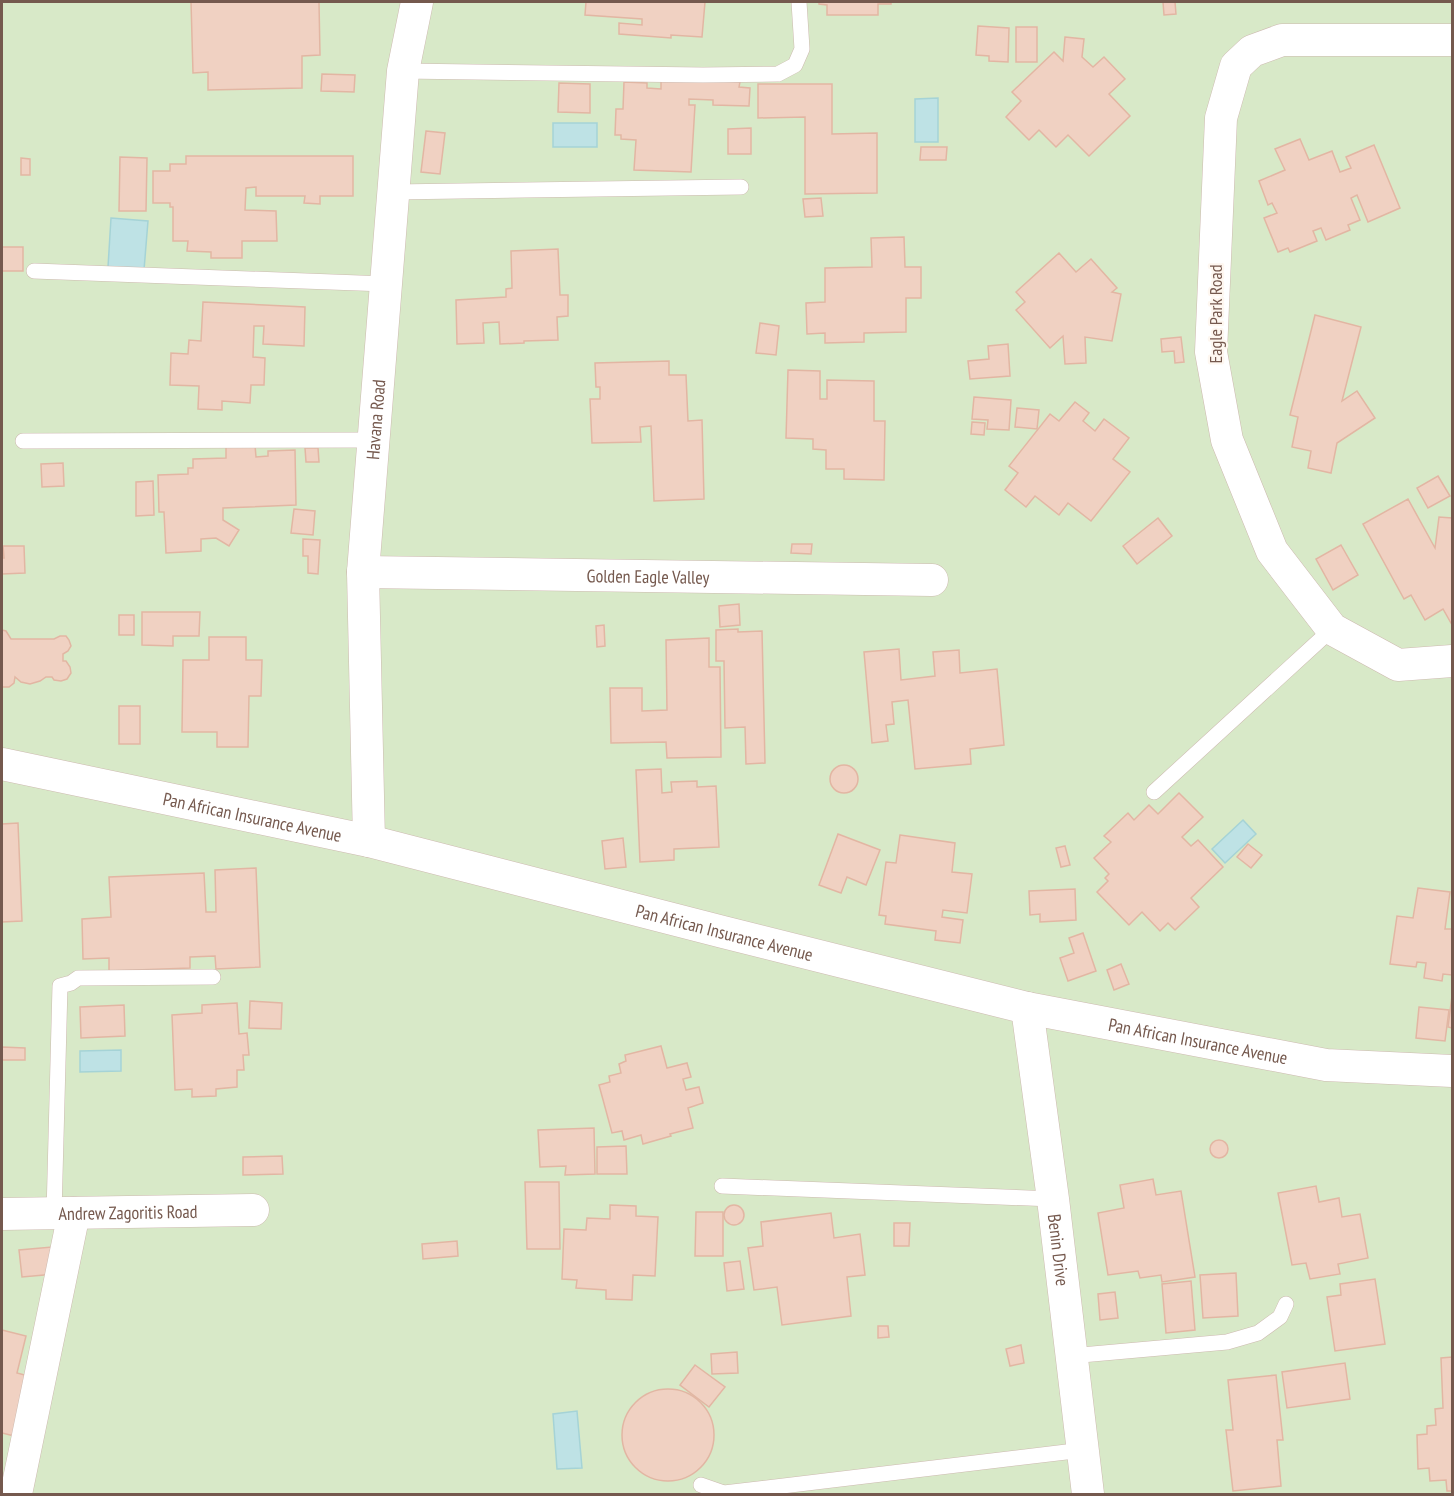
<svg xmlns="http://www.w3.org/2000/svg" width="1454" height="1496" viewBox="0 0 1454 1496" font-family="'PT Sans Narrow',sans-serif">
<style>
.green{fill:#d8e9c8}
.water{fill:#bee2e5;stroke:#a5d3d6;stroke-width:1.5}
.building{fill:#f0d1c2;stroke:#e2b6a3;stroke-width:1.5}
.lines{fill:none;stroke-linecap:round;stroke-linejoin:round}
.lane-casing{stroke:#cdbab0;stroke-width:16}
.street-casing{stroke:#cdbab0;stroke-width:33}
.lane{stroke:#fff;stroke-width:15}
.street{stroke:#fff;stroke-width:32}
.labels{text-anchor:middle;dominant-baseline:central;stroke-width:4.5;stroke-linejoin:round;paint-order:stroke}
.street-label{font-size:18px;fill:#75594e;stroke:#fef7f0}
</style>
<rect width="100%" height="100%" fill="#fcf3e9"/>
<!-- green -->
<rect class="green" x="2" y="2" width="1450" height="1492"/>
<!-- water -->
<g class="water">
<polygon points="938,98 938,142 915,142 915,99"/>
<rect x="553" y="123" width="44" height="24"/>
<polygon points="111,218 148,221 144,270 108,267"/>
<polygon points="1243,820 1256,834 1225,863 1212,849"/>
<polygon points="121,1050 121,1071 80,1072 80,1051"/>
<polygon points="577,1411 582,1468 557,1469 553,1414"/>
</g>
<!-- building -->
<g class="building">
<polygon points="191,2 319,2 320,55 302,56 302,88 208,90 208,72 193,73"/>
<polygon points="586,2 705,2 702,37 671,35 671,38 619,34 619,23 642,25 642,19 585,15"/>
<polygon points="819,2 891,2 891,4 878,4 878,15 827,15 827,5 819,4"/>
<polygon points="1163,2 1175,2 1176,14 1164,15"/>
<polygon points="978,26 1009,28 1008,62 989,61 989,56 976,55"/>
<rect x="1016" y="27" width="21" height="35"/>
<polygon points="1065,37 1084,39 1082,57 1093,67 1104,57 1125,79 1109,94 1130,116 1089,156 1068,135 1056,147 1039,130 1029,140 1006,117 1021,101 1012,92 1054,52 1063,61"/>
<polygon points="322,74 355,75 354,92 321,91"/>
<polygon points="661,78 740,82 739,87 750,88 749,106 713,105 713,100 689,99 689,105 695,105 691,172 634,170 636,140 621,139 621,135 615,135 616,109 623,109 624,82 647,83 647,88 661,89"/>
<polygon points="559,83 590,84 590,113 558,112"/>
<polygon points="758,84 832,84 832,134 877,133 877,193 805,194 805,117 758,118"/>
<polygon points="751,128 751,154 728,154 728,129"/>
<polygon points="426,131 445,133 440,174 421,172"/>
<polygon points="1300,139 1309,160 1332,151 1340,172 1351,168 1346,157 1374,145 1400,208 1368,222 1357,195 1351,198 1360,220 1348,225 1350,230 1326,240 1321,228 1313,231 1317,241 1290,252 1288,248 1278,252 1264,218 1277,213 1272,203 1268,205 1259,181 1285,170 1275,149"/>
<polygon points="921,147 947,147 946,160 920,160"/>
<polygon points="186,156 353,156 353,196 320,196 320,204 304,203 305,196 256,196 256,187 246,188 245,210 276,211 277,241 242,241 242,258 211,258 211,252 187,251 188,241 173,241 173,207 170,207 170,203 153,203 153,171 170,171 170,164 186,164"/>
<polygon points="120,157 147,158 146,211 119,211"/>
<polygon points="21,158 30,159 30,175 21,175"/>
<polygon points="821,198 823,216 805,217 803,199"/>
<polygon points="904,237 905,267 921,267 921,298 906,298 906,332 864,333 864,342 825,343 825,333 807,334 806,303 825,302 825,268 872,267 871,238"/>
<rect x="2" y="247" width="21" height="24"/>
<polygon points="558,249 560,295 568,295 568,316 557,317 558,340 524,341 524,343 500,344 499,322 483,323 484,343 457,344 456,300 506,297 506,289 512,288 511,251"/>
<polygon points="1059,253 1076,272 1091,259 1117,288 1112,292 1121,294 1112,341 1085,337 1086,363 1065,364 1063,336 1050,348 1016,310 1025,302 1016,292"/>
<polygon points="203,302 305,307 304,346 263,344 264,326 254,326 253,357 265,358 264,385 251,385 250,403 222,401 222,410 198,409 199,386 170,385 171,353 188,354 189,340 201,341"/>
<polygon points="1315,315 1361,327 1342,401 1357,391 1375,418 1337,443 1331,473 1308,468 1311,451 1292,447 1298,417 1290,415"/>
<polygon points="760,323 779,326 776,355 756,353"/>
<polygon points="1181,337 1184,362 1175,363 1174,351 1162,352 1161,339"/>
<polygon points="1008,344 1010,376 970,379 968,361 989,359 988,346"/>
<polygon points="669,361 669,375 686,375 688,421 702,420 704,499 654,501 651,426 640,427 641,442 592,443 590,399 600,399 600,387 596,387 595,363"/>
<polygon points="788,370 820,371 820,399 827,399 827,380 874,381 874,421 885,421 884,480 844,479 844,469 826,469 826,450 813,449 813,439 786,438"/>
<polygon points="974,397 1011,400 1009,430 987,429 988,420 972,419"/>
<polygon points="1075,402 1089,413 1083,421 1095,431 1104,419 1129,438 1113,459 1130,472 1091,521 1068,503 1059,515 1035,496 1026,507 1005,490 1018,473 1009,466 1050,414 1059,421"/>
<polygon points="1017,408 1039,410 1037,429 1015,427"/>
<polygon points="972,422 985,423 984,435 971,434"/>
<polygon points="255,445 256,457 268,456 268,451 295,450 296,505 223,508 223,520 239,530 229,546 216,538 201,539 201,551 166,553 164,512 159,512 158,475 188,474 188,468 193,468 193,459 226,458 226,446"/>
<polygon points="305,448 318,448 319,462 306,462"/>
<polygon points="63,463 64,486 42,487 41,464"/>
<polygon points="1438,476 1450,496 1428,508 1417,488"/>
<polygon points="153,481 154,515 136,516 136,482"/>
<polygon points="1408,499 1435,548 1439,517 1452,518 1452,622 1451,623 1443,609 1425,620 1411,595 1404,599 1363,524"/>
<polygon points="294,509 315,511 313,535 291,533"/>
<polygon points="1158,518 1172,536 1137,564 1123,546"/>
<polygon points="303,539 320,540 318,574 308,573 308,556 303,556"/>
<polygon points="792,544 812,544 811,554 791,553"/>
<polygon points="1341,545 1358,575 1333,590 1316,559"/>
<polygon points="3,546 24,546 25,573 2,574 2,558 4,558"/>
<polygon points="739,604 740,625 720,627 719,606"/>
<polygon points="142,612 200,612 199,636 173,636 173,646 142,645"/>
<rect x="119" y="615" width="15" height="20"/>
<polygon points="604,625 605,646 597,647 596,626"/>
<polygon points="738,629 738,632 762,631 765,763 746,764 745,727 725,728 724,661 716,661 716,630"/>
<polygon points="2,630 6,631 11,639 54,639 60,636 66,636 69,640 71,646 68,651 63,654 63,661 66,661 70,667 71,673 67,679 61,681 54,680 52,677 46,677 40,681 30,684 21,682 15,677 14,683 9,687 2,687"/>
<polygon points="209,637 246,637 246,660 262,660 261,696 249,696 248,747 217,747 217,732 182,732 183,660 209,660"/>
<polygon points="709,638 709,667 720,667 721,757 667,758 666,742 611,743 610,688 642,688 642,711 667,710 666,640"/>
<polygon points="899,649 901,680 935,676 933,652 959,650 960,673 997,669 1004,745 970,749 971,764 915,769 908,700 892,702 894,724 886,725 888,741 872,743 864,652"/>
<rect x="119" y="706" width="21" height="38"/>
<circle cx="844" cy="779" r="14"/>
<polygon points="661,769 662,793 672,792 671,782 697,781 697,787 716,786 719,847 674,849 674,860 640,862 636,770"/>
<polygon points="1179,793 1203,817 1182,837 1191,846 1198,840 1223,867 1191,898 1199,907 1175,930 1168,923 1160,931 1142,912 1129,925 1097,892 1108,881 1105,878 1109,874 1094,858 1111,842 1104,836 1128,813 1134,820 1149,805 1158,814"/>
<polygon points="18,823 22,921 2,922 2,824"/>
<polygon points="838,834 880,850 866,885 847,877 841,893 819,885"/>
<polygon points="900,835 955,843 952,872 972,874 967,913 943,910 942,917 963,920 960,943 935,940 936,931 885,924 886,916 879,915 886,862 896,863"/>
<polygon points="623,838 626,867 605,869 602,841"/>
<polygon points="1248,844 1262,855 1251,868 1237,857"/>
<polygon points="1065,846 1070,865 1061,867 1056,848"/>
<polygon points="256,868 260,967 216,969 215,956 190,957 190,968 109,971 109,958 83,959 82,919 111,917 109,877 204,873 206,912 216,912 215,870"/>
<polygon points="1418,888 1450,892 1445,929 1452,929 1452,975 1443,974 1442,981 1424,978 1426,963 1417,962 1416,967 1390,964 1397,916 1413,918"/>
<polygon points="1075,889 1076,920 1040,922 1040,914 1030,915 1029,891"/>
<polygon points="1083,933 1096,971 1068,981 1060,958 1074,953 1069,938"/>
<polygon points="1121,964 1129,984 1114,990 1107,970"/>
<polygon points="1452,996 1452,1028 1448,1027"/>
<polygon points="250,1001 282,1003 281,1029 249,1028"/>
<polygon points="237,1003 239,1034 247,1033 249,1055 243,1055 244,1070 237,1070 237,1087 216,1089 216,1096 192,1097 192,1089 175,1090 172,1015 202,1013 202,1005"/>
<polygon points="124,1005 125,1036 81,1038 80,1007"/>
<polygon points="1419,1007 1449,1010 1445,1041 1416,1038"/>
<polygon points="661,1046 667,1068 687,1063 691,1077 683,1079 686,1090 699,1087 703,1103 688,1108 693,1128 670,1134 671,1136 643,1144 641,1135 624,1140 622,1131 612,1133 599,1085 610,1082 609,1076 621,1073 619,1064 626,1061 625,1055"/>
<polygon points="2,1047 25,1048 25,1060 2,1060"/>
<polygon points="594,1128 595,1174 565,1175 566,1166 540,1167 538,1130"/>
<circle cx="1219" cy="1149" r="9"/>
<polygon points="626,1146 627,1174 597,1174 597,1147"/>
<polygon points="282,1156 283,1174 243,1175 243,1157"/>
<polygon points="1153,1179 1156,1195 1181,1191 1195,1277 1162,1282 1161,1275 1140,1278 1138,1271 1108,1275 1098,1213 1124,1208 1120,1185"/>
<polygon points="525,1182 559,1182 560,1249 527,1249"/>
<polygon points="1316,1186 1319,1202 1339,1198 1342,1217 1360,1214 1368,1258 1338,1264 1340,1274 1310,1279 1306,1263 1292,1265 1278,1193"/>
<polygon points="610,1205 636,1206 636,1216 658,1217 655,1276 633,1275 632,1300 606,1299 606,1290 576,1288 577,1280 562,1279 564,1229 586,1230 587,1218 610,1219"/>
<circle cx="734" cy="1215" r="10"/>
<polygon points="696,1212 723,1212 723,1256 695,1256"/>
<polygon points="831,1213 834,1238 860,1234 865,1275 847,1277 851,1316 782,1325 777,1287 754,1290 748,1248 763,1246 761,1222"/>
<polygon points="894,1223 910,1223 909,1246 894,1246"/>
<polygon points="457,1241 458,1256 423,1259 422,1244"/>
<polygon points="52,1247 55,1274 22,1277 19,1250"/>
<polygon points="740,1261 744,1289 727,1291 724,1263"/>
<polygon points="1236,1273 1238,1316 1203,1318 1200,1275"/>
<polygon points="1375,1279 1385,1344 1335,1351 1327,1297 1341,1295 1340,1284"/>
<polygon points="1191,1281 1195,1330 1166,1333 1162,1284"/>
<polygon points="1115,1292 1118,1318 1100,1320 1098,1294"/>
<polygon points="878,1326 888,1326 889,1337 878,1338"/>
<polygon points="2,1330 26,1336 17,1373 36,1378 22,1438 2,1433"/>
<polygon points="1021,1345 1024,1363 1010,1366 1006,1349"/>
<polygon points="737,1352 738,1373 712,1374 711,1354"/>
<polygon points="1452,1357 1452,1491 1447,1491 1446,1480 1430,1481 1429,1468 1418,1469 1417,1435 1427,1434 1427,1426 1436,1425 1435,1409 1443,1408 1441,1358"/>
<polygon points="1345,1363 1350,1399 1287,1408 1282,1372"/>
<polygon points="695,1365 725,1387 709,1407 680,1385"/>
<polygon points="1276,1375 1283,1440 1277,1440 1281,1486 1233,1491 1226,1430 1233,1430 1228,1380"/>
<circle cx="668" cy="1435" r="46"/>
</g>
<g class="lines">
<defs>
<g id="lane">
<polyline points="403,71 703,75 778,74 795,65 802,49 799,2"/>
<polyline points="394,192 741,187"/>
<polyline points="34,271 386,284"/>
<polyline points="23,441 374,440"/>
<polyline points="1154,792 1332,629"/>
<polyline points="722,1186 1053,1199"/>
<polyline points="54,1214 60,986 71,983 78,978 213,977"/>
<polyline points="1070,1356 1227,1342 1258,1333 1280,1317 1286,1304"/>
<polyline points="701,1485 724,1493 1083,1450"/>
</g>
<g id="street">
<polyline points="1452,40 1282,40 1252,51 1236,66 1221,118 1211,352 1227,440 1272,551 1332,629 1398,665 1452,661"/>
<path id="s1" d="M363,572l569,8"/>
<path id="s2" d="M2,764l367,77 354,91 304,76 299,57 126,6"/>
<path id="s3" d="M369,841l-6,-269 40,-501 14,-69"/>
<path id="s4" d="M1027,1008l26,191 35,295"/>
<path id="s5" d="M2,1214l251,-4"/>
<polyline points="16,1494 74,1213"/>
</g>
</defs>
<!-- lane casing -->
<use href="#lane" class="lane-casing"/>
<!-- street casing -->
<use href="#street" class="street-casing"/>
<!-- lane -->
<use href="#lane" class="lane"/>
<!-- street -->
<use href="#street" class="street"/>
</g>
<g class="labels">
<!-- street labels -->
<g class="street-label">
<text transform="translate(1215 314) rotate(-90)">Eagle Park Road</text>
<text stroke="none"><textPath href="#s3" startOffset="422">Havana Road</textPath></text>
<text stroke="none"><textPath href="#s1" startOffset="285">Golden Eagle Valley</textPath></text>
<text stroke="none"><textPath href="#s2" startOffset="256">Pan African Insurance Avenue</textPath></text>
<text stroke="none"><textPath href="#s2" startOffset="742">Pan African Insurance Avenue</textPath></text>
<text stroke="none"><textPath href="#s2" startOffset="1228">Pan African Insurance Avenue</textPath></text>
<text stroke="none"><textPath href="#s5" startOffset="126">Andrew Zagoritis Road</textPath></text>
<text stroke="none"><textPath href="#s4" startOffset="244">Benin Drive</textPath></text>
</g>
</g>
<!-- border -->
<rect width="1454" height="1496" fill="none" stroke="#75594e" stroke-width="6"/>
</svg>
